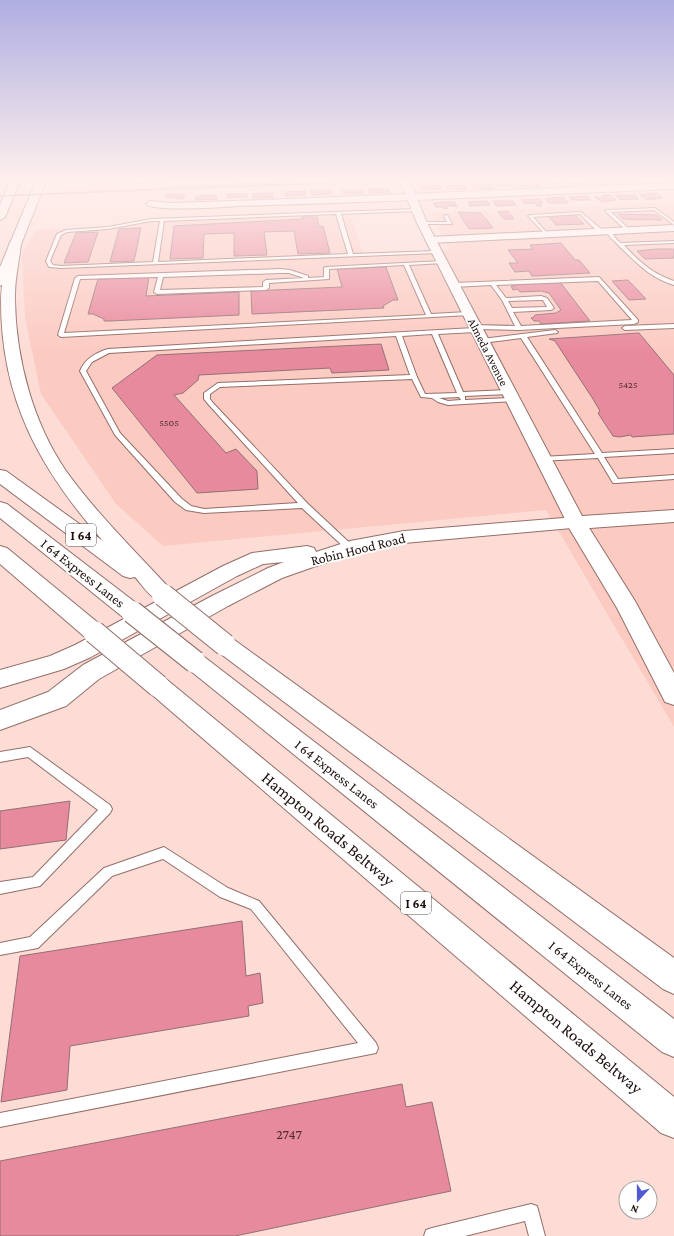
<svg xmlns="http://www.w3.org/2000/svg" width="674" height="1236" viewBox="0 0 674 1236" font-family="'Crimson Pro',serif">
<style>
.built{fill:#fbcbc2}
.building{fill:#e88a9d;stroke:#936f75}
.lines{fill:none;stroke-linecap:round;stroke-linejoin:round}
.service-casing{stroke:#926e68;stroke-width:2}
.minor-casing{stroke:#926e68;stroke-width:2}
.tertiary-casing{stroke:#926e68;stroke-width:2}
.primary-casing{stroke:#926e68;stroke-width:2}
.motorway-casing{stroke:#926e68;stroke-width:2}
.service{fill:#fff;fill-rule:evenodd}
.minor{fill:#fff;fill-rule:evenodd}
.tertiary{fill:#fff;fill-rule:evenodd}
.primary{fill:#fff;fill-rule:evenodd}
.motorway{fill:#fff;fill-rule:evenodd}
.rail{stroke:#927a76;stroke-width:1.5}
.motorway-bridge-casing{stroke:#926e68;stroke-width:24;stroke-linecap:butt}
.motorway-bridge{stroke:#fff;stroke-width:22}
.labels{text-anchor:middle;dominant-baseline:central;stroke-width:4;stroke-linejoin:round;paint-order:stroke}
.far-number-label{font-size:10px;fill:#4e2d30}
.far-street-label{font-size:12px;fill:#1b0e0b;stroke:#fff}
.shield{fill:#fff;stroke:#5f5654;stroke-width:1}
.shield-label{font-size:13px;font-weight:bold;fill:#1b0e0b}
.street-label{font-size:14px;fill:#1b0e0b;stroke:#fff}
.near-number-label{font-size:14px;fill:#4e2d30}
.near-street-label{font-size:17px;fill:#1b0e0b;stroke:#fff}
</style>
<rect width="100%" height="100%" fill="#fddcd6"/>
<!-- built -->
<g class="built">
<polygon points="358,179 394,179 393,182 56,195 54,191"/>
<polygon points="674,202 674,727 546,510 163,546 116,504 41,394 25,318 22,254 36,230 100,228 149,219 349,212 363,253 450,250 431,213"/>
</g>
<!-- building -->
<g class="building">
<polygon points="95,179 109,179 108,182 94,183"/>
<polygon points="133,179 143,179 146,180 146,183 132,184"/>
<polygon points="572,179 582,180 586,184 568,184 564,181 574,180"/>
<polygon points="606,179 609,182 590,183 587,179"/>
<polygon points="557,180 562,184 543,184 540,181"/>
<polygon points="497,181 511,181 516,186 497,186 494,183 498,183"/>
<polygon points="523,181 532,181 540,186 521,186 518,183 524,183"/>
<polygon points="490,184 493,188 474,189 472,185"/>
<polygon points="439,185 442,189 423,189 420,186"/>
<polygon points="465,185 467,189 448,189 446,186"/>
<polygon points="368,189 388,189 390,192 369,193"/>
<polygon points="330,190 332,194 312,195 311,191"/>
<polygon points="343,190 362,190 364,193 344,194"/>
<polygon points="305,191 306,195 286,196 285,192"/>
<polygon points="273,193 273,197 253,198 253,194"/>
<polygon points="657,193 662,198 648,200 640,195"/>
<polygon points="167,194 185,194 183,199 165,197"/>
<polygon points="227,194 247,194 247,197 227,198"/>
<polygon points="216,195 217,199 196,200 196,196"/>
<polygon points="603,195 611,195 616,200 603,202 594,197 604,197"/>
<polygon points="615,195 635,195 639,199 621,200"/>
<polygon points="587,196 591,200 572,200 568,197"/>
<polygon points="563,197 568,203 549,203 545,199"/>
<polygon points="540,199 543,203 540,203 542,206 537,206 534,203 524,204 521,200"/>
<polygon points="487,201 490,205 470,206 468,202"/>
<polygon points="493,201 513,201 516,205 500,206 496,206"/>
<polygon points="446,202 454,202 457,206 446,206 448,208 444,209 443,207 436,207 433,203"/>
<polygon points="508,211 514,219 504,219 498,212"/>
<polygon points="458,212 481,213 493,228 469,229"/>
<polygon points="618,214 656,215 662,220 623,219"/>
<polygon points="575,215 584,224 556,225 548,216"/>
<polygon points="302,217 317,217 319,227 323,226 330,253 298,254 294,231 264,232 267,255 234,256 234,233 204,234 203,258 170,259 174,226 303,219"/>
<polygon points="141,228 134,261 110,262 119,229"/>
<polygon points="98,232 88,262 64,263 76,233"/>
<polygon points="561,243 575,260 579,260 590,273 532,276 529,271 515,272 509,263 518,263 508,250 533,249 530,245"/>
<polygon points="656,249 674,249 674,258 645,259 637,251"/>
<polygon points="386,267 398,300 393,300 383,306 384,308 252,314 251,291 342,287 337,269"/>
<polygon points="149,277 146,296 239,292 239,315 110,321 104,321 104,319 93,314 88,314 98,279"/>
<polygon points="628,280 646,299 629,300 612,281"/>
<polygon points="560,282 590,321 541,324 539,321 534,321 531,318 534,317 535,315 556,313 561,310 549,293 541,291 520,292 518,289 513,290 511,286 515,286 515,284"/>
<polygon points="639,333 674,375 674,434 632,437 631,435 619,437 613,436 598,413 600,411 593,399 555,341 549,339"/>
<polygon points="381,344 389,370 332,373 330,368 199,375 198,380 183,393 174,395 226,453 236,449 257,471 258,489 197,493 112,388 157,355"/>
<polygon points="70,801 66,840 0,849 0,811"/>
<polygon points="242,921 246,976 260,973 263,1003 248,1006 249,1016 70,1046 67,1090 1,1102 20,956"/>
<polygon points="402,1084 406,1107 432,1102 451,1191 235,1236 0,1236 0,1161"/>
</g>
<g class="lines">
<defs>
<g id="service">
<polygon points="655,208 674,222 674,225 654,210 611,212 629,229 627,231 605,211 607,210"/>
<path d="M415,209l2,2 -76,3 12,40 83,-3 2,1v1l-377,15 -12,-1 -3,-6 11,-27 9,-4 42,-3 43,-8zM336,214l12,40 -190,8 6,-41zM151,221h9l-7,41 -92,4 -8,-1 -3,-4 11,-26 6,-3 41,-3z"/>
<polygon points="581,212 602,230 602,232 598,232 580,214 533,217 548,234 546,235 528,216 530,215"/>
<polygon points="446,215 448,216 452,224 422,224 420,223 422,222 447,222 444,216"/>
<path d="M606,230h4l7,10 4,3 53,-2v2l-50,2c15,17 29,29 50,36v4c-24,-7 -37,-22 -54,-38 -5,-6 -12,-10 -14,-17z"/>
<path d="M442,261l2,1v1l-35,2 22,49 37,-2 3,2 -1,1 -409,22 -3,-2 17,-57 3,-2 202,-7 10,1 18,6v2l16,-1v-9l2,-1zM404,265l22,50 -362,18 16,-54 78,-2 -4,15 3,2 109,-4 3,-2v-5l60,-4v-10zM280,273h9l15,5 -38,2 -3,2v5l-103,3 3,-13z"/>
<path d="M599,277l39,43v2l-4,2 -115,6 -41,-1 1,1 -3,2 -38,2 25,58 45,-2 3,2 -3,2 -43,2v4l47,-2 3,2 -1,1 -66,4 -10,-3 -6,-4 -11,-1 -9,-18 -192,8 -10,7v5l3,4 94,100 46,43 1,2 -4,3 -3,-1 -45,-42 -98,5 -18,-3 -11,-8 -60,-67 -35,-64c5,-12 15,-18 28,-22l366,-21 -2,-1 3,-2 40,1 -13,-26 -11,-15 -37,2 -3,-2 3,-2zM598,281l34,39 -111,6 -8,-14 38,-2 3,-2 -7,-10 -6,-2 -35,2 -10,-13zM541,300h2l4,7 -35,1 -4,-7zM432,334l25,59 -32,1 -8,-17 -15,-41zM396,336l14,39 -192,8 -14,10v6l5,6 89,98 -94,6 -13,-3 -10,-8 -61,-65 -34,-62 6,-9 17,-9zM459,397l2,3 -13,1 -9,-3z"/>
<polygon points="674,324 674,328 625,330 622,328 625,326"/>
<polygon points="555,330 558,332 557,333 527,337 602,453 674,449 674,453 604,457 618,479 674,475 674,479 616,483 613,483 598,458 539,461 538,459 542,457 595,454 521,338 482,343 479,341 482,339"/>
<polygon points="30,747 110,805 112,809 110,813 40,886 0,894 0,882 33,877 98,810 28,757 0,762 0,752"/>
<polygon points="164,847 228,888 259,901 376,1043 378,1048 376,1053 0,1127 0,1113 358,1043 251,909 220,897 163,859 112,876 38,948 0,955 0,943 30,937 104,868"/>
<polygon points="531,1204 537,1206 545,1236 529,1236 525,1221 465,1236 424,1236 426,1230 432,1228"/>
</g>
<g id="minor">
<polygon points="161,179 170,180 279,179 275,182 172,186 164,185"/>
<path d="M674,183v6c-145,6 -291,13 -436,17 -15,1 -84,6 -92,-2l4,-3 22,2 90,-3z"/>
<polygon points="674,225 674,231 430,243 425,240 430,237"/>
</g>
<polygon id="tertiary" points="399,179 409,179 427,223 582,516 674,510 674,522 576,529 569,527 417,223"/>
<g id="primary">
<polygon points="11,179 21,179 5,217 0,220 0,205"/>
<polygon points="37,179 47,179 6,282 0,286 0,267"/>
<polygon points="576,517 583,519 586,523 583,527 404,543 353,554 316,566 282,578 228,606 99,679 66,706 0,730 0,710 48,692 83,665 212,596 268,568 284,562 263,564 237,576 91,657 64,669 0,688 0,670 50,656 75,645 223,566 252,553 307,546 314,548 316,552 350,541 404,531"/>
</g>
<g id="motorway">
<path d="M15,241l6,3c-2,19 -7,38 -6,57 1,58 18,122 51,170 31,43 69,80 105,119l3,5 -3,5c-18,5 -26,-12 -36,-23l-5,1 -7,-2 -123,-92v-14l6,1 97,70c-63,-72 -102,-141 -102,-240 0,-19 6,-38 8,-57z"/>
<polygon points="0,502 7,504 140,606 143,612 140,618 132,620 124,618 0,518"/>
<polygon points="576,517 583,519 586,523 635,601 674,673 674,705 665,702 617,608 566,523 569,519"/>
<polygon points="0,546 7,548 102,626 105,632 102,638 94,640 86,638 0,564"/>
<polygon points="225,636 233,639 674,958 674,994 663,989 217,651 214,645 217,639"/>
<polygon points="195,653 203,656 674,1019 674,1057 662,1052 187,668 183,662 187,656"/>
<polygon points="158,676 166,679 674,1097 674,1138 661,1133 150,693 146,686 150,679"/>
</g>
</defs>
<!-- service casing -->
<use href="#service" class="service-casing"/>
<!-- minor casing -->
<use href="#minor" class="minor-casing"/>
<!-- tertiary casing -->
<use href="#tertiary" class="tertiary-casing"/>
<!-- primary casing -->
<use href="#primary" class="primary-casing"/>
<!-- motorway casing -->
<use href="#motorway" class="motorway-casing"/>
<!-- service -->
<use href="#service" class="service"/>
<!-- minor -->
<use href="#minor" class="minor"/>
<!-- tertiary -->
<use href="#tertiary" class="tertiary"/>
<!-- primary -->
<use href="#primary" class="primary"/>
<!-- motorway -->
<use href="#motorway" class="motorway"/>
<!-- rail -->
<polyline class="rail" points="0,196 419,179"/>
<defs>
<g id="motorway-bridge">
<polyline points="163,595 225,645"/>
<polyline points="132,612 195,662"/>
<polyline points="94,632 158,686"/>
</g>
</defs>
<!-- motorway-bridge casing -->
<use href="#motorway-bridge" class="motorway-bridge-casing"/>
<!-- motorway-bridge -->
<use href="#motorway-bridge" class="motorway-bridge"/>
</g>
<!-- sky -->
<linearGradient id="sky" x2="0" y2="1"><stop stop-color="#afaee1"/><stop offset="0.51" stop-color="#feefed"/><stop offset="1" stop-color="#feefed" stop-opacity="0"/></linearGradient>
<rect width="674" height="352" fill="url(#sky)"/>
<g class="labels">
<!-- far-number labels -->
<g class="far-number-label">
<text x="628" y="384">5425</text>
<text x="169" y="422">5505</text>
</g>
<!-- far-street labels -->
<g class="far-street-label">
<text transform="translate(488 352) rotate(63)">Almeda Avenue</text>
</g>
<!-- shield labels -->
<g class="shield">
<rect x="66" y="524" width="30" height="22" rx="3"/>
<rect x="401" y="892" width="30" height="22" rx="3"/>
</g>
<g class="shield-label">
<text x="81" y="535">I 64</text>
<text x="416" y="903">I 64</text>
</g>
<!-- street labels -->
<g class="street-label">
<text transform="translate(358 549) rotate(-14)">Robin Hood Road</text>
<text transform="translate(83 573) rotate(38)">I 64 Express Lanes</text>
<text transform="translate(337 774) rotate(38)">I 64 Express Lanes</text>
<text transform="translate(591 975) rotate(38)">I 64 Express Lanes</text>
</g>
<!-- near-number labels -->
<g class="near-number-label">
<text x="289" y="1134">2747</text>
</g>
<!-- near-street labels -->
<g class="near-street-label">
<text transform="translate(328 829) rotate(40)">Hampton Roads Beltway</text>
<text transform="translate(576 1037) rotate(40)">Hampton Roads Beltway</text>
</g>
</g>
<!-- north arrow -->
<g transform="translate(638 1200) rotate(201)"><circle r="19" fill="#ffffff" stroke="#a49f9d"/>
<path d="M0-3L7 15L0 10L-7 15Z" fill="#5159d0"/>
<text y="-6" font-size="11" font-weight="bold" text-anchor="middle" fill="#1b0e0b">N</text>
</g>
</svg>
